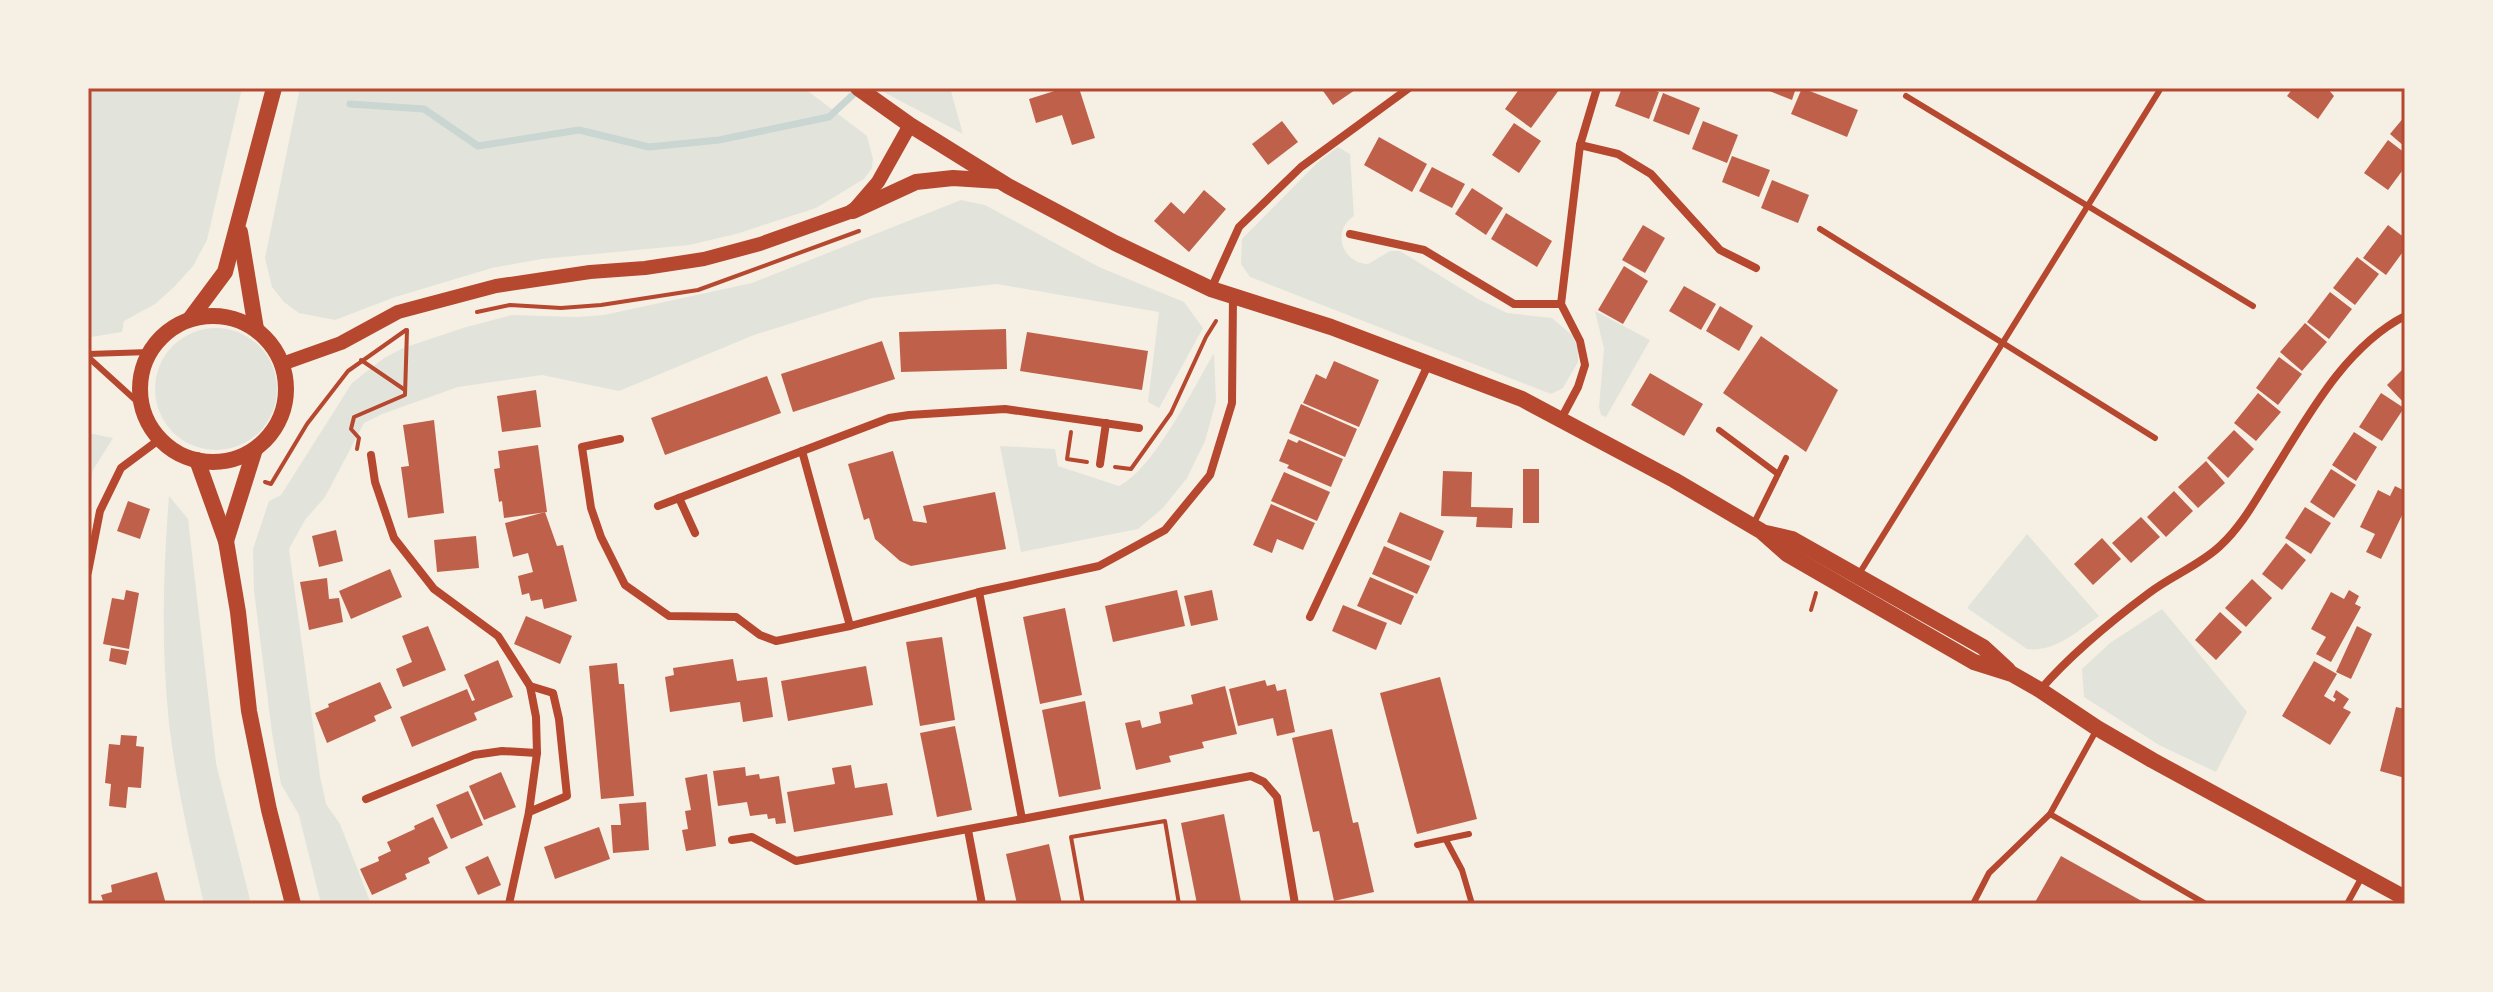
<svg xmlns="http://www.w3.org/2000/svg" width="2493" height="992" viewBox="0 0 2493 992" font-family="Inter,sans-serif">
<style>
.green{fill:#e2e4dc}
.lines{fill:none;stroke-linecap:round;stroke-linejoin:round}
.stream{stroke:#c9d6d2;stroke-width:7}
.building{fill:#bf614a}
.path{stroke:#b5482f;stroke-width:4}
.service{stroke:#b5482f;stroke-width:6}
.minor{stroke:#b5482f;stroke-width:8}
.tertiary{stroke:#b5482f;stroke-width:14}
.secondary{stroke:#b5482f;stroke-width:16}
.neatline{fill:none;stroke:#b5482f;stroke-width:3}
</style>
<rect width="100%" height="100%" fill="#f6efe4"/>
<!-- green -->
<g class="green">
<polygon points="88,88 242,88 207,240 193,266 174,287 155,304 124,321 122,332 91,337 88,336"/>
<polygon points="300,88 804,88 867,136 873,159 872,168 864,179 816,208 736,234 689,245 542,259 492,268 395,297 335,320 299,313 284,302 272,287 265,258"/>
<polygon points="876,88 950,88 963,134"/>
<path d="M1338,147l12,7 4,62c-23,15 -12,47 14,48l22,-13h10l78,48 29,14 45,5 21,18 5,14v12l-15,26 -12,6 -301,-117 -9,-13 1,-25 76,-77z"/>
<polygon points="961,200 985,205 1099,267 1184,302 1203,328 1159,408 1148,402 1159,312 997,284 872,298 754,335 619,391 542,375 458,387 382,414 364,423 325,497 305,520 289,549 320,776 326,804 340,824 371,904 321,904 299,815 281,784 272,733 254,591 253,549 269,501 281,495 352,383 384,358 403,348 463,328 512,315 578,317 604,315 752,283"/>
<polygon points="1595,311 1650,340 1606,417 1601,415 1599,407 1604,349"/>
<circle cx="216" cy="389" r="61"/>
<path d="M1214,353l2,48 -11,40 -18,37 -24,30 -25,21 -117,23 -21,-106 55,3 3,17 61,20c34,-16 75,-99 95,-133z"/>
<polygon points="88,433 113,438 93,470 88,498"/>
<path d="M169,496l19,23 28,244 35,141h-47c-14,-60 -28,-120 -35,-181 -8,-75 -6,-152 0,-227z"/>
<path d="M2027,534l72,82c-21,15 -45,37 -72,33l-60,-41z"/>
<polygon points="2162,609 2247,712 2216,772 2159,745 2084,697 2082,669 2110,643"/>
</g>
<g class="lines">
<!-- stream -->
<polyline class="stream" points="350,104 424,109 478,146 579,130 649,147 719,140 829,117 859,89"/>
</g>
<!-- building -->
<g class="building">
<polygon points="1064,88 1079,88 1095,138 1072,145 1062,115 1036,123 1029,99"/>
<polygon points="1321,88 1358,88 1333,105"/>
<polygon points="1520,88 1559,90 1531,128 1505,109"/>
<polygon points="1622,88 1647,88 1659,92 1649,119 1615,106"/>
<polygon points="1762,88 1796,88 1792,100"/>
<polygon points="1802,88 1858,110 1847,137 1791,114"/>
<polygon points="2293,88 2327,88 2334,96 2318,119 2287,96"/>
<polygon points="1663,93 1700,108 1689,135 1653,121"/>
<polygon points="2405,116 2405,147 2390,134"/>
<polygon points="1282,121 1298,142 1268,165 1252,144"/>
<polygon points="1703,121 1738,135 1727,163 1692,149"/>
<polygon points="1514,123 1541,141 1519,173 1492,155"/>
<polygon points="1379,137 1427,164 1412,192 1364,165"/>
<polygon points="2388,140 2405,153 2405,167 2388,190 2364,173"/>
<polygon points="1732,156 1770,170 1759,197 1722,182"/>
<polygon points="1432,167 1465,184 1452,208 1419,191"/>
<polygon points="1772,180 1809,195 1798,223 1761,208"/>
<polygon points="1472,188 1503,208 1486,235 1455,214"/>
<polygon points="1204,190 1226,209 1189,252 1154,221 1171,202 1184,214"/>
<polygon points="1506,213 1552,241 1537,267 1491,239"/>
<polygon points="1643,225 1665,238 1645,273 1622,260"/>
<polygon points="2388,225 2405,238 2405,249 2386,275 2363,258"/>
<polygon points="2357,257 2379,274 2355,305 2333,288"/>
<polygon points="1624,266 1648,281 1623,324 1598,310"/>
<polygon points="1684,286 1716,304 1701,330 1669,311"/>
<polygon points="2330,292 2352,309 2329,339 2307,322"/>
<polygon points="1720,306 1753,326 1739,351 1706,331"/>
<polygon points="2305,323 2327,342 2302,371 2280,352"/>
<polygon points="1006,329 1007,369 901,372 899,332"/>
<polygon points="1027,332 1148,351 1142,390 1020,371"/>
<polygon points="1761,336 1838,390 1806,452 1723,393"/>
<polygon points="882,341 895,379 793,412 781,374"/>
<polygon points="2279,357 2302,374 2278,405 2256,388"/>
<polygon points="1334,361 1379,380 1359,427 1303,403 1316,374 1326,379"/>
<polygon points="2405,367 2405,404 2387,385"/>
<polygon points="1650,373 1703,404 1684,436 1631,405"/>
<polygon points="767,376 781,413 665,455 651,418"/>
<polygon points="536,390 541,427 502,432 497,396"/>
<polygon points="2258,393 2281,412 2256,441 2234,423"/>
<polygon points="2381,393 2404,408 2382,441 2359,427"/>
<polygon points="1301,404 1357,429 1345,457 1289,433"/>
<polygon points="434,420 444,513 408,518 401,467 409,466 403,425"/>
<polygon points="2234,430 2254,449 2228,478 2207,458"/>
<polygon points="2354,432 2377,447 2356,481 2332,465"/>
<polygon points="1288,439 1297,443 1299,440 1343,459 1331,487 1287,468 1289,465 1279,461"/>
<polygon points="538,445 547,512 504,518 502,501 499,502 494,469 500,468 498,451"/>
<polygon points="893,451 913,521 927,523 923,506 995,492 1006,549 911,566 900,561 875,539 869,518 864,520 848,464"/>
<polygon points="2206,461 2225,483 2198,508 2178,487"/>
<rect x="1523" y="469" width="16" height="54"/>
<polygon points="2331,469 2356,485 2334,518 2310,502"/>
<polygon points="1443,471 1472,472 1471,507 1513,508 1512,528 1476,527 1477,517 1441,516"/>
<polygon points="1284,472 1330,492 1317,521 1271,501"/>
<polygon points="2395,486 2405,491 2402,500 2405,501 2405,509 2381,559 2366,552 2375,534 2360,527 2378,490 2390,496"/>
<polygon points="2174,491 2193,511 2166,537 2147,517"/>
<polygon points="128,501 150,509 140,539 117,531"/>
<polygon points="1271,504 1315,523 1303,550 1277,539 1272,553 1253,545"/>
<polygon points="2305,507 2331,523 2311,554 2285,538"/>
<polygon points="545,512 557,546 563,545 577,601 544,609 542,599 531,601 529,593 522,595 518,576 533,572 528,553 513,557 505,523"/>
<polygon points="1400,512 1444,531 1431,561 1387,542"/>
<polygon points="2141,517 2160,537 2131,563 2112,543"/>
<polygon points="336,530 343,561 319,567 312,536"/>
<polygon points="476,536 479,568 437,572 434,540"/>
<polygon points="2102,538 2121,559 2093,585 2074,564"/>
<polygon points="2286,543 2306,560 2282,590 2262,574"/>
<polygon points="1384,546 1430,566 1417,594 1372,574"/>
<polygon points="390,569 402,597 351,619 339,591"/>
<polygon points="1370,577 1414,596 1401,625 1357,606"/>
<polygon points="327,578 329,599 339,598 343,622 309,630 300,582"/>
<polygon points="2252,579 2272,598 2246,627 2225,608"/>
<polygon points="126,590 139,593 129,649 103,644 112,598 124,600"/>
<polygon points="1177,590 1185,626 1113,642 1105,606"/>
<polygon points="1212,590 1218,620 1191,626 1184,596"/>
<polygon points="2349,590 2359,596 2355,604 2361,607 2331,662 2316,654 2326,637 2311,629 2331,592 2344,599"/>
<polygon points="1343,605 1387,623 1376,650 1332,631"/>
<polygon points="1065,608 1082,695 1040,704 1023,617"/>
<polygon points="2220,612 2242,632 2216,660 2195,640"/>
<polygon points="526,616 572,636 560,664 514,644"/>
<polygon points="428,626 446,670 403,687 396,669 412,662 402,636"/>
<polygon points="2357,626 2372,634 2351,679 2336,672"/>
<polygon points="942,637 955,720 920,726 906,642"/>
<polygon points="111,648 129,651 126,665 109,661"/>
<polygon points="733,659 737,681 767,677 773,717 743,722 740,702 670,712 665,677 674,675 673,668"/>
<polygon points="498,660 513,697 474,713 477,720 412,747 400,717 467,689 472,701 475,700 464,675"/>
<polygon points="2314,661 2337,674 2324,696 2334,702 2336,699 2333,697 2336,690 2349,699 2343,708 2351,712 2330,745 2282,716"/>
<polygon points="617,663 619,684 624,684 634,796 601,799 589,666"/>
<polygon points="866,666 873,705 788,721 781,681"/>
<polygon points="1440,677 1477,819 1417,834 1380,693"/>
<polygon points="1265,680 1267,686 1275,684 1277,691 1286,689 1295,732 1277,736 1273,718 1238,726 1229,689"/>
<polygon points="380,682 392,708 374,716 376,721 327,743 315,713 329,707 328,704"/>
<polygon points="1225,686 1237,734 1202,742 1204,748 1169,756 1171,762 1136,770 1125,723 1140,720 1142,728 1161,723 1159,712 1193,704 1191,695"/>
<polygon points="1085,701 1101,789 1059,797 1042,710"/>
<polygon points="2396,707 2405,709 2405,778 2380,771"/>
<polygon points="955,726 972,810 937,817 920,733"/>
<polygon points="1332,729 1353,823 1358,822 1374,892 1334,901 1319,831 1313,832 1292,738"/>
<polygon points="121,735 137,736 136,746 144,747 141,788 128,787 126,808 109,806 111,784 105,783 109,744 120,745"/>
<polygon points="851,765 855,788 887,783 893,815 794,832 787,792 835,784 832,768"/>
<polygon points="745,767 746,776 759,774 760,779 779,776 786,823 776,824 775,818 768,819 767,814 750,816 747,802 718,806 713,771"/>
<polygon points="501,772 516,807 484,820 469,786"/>
<polygon points="707,774 716,846 686,851 682,830 688,829 685,811 691,810 685,778"/>
<polygon points="468,791 483,825 451,839 436,805"/>
<polygon points="646,802 649,850 613,853 611,825 621,825 619,804"/>
<polygon points="1224,814 1241,902 1197,904 1181,823"/>
<polygon points="433,817 448,848 428,858 430,863 405,874 407,879 372,895 360,869 379,861 378,857 391,851 387,842 415,829 414,826"/>
<polygon points="599,827 610,859 555,879 544,847"/>
<polygon points="1049,844 1062,904 1017,904 1006,854"/>
<polygon points="488,856 501,885 478,895 465,867"/>
<polygon points="2061,856 2147,904 2034,904"/>
<polygon points="157,872 166,904 104,904 101,895 112,892 111,885"/>
</g>
<g class="lines">
<!-- path -->
<g class="path">
<polyline points="477,312 510,305 561,308 601,305 698,290 859,231"/>
<polyline points="361,360 405,390"/>
<polyline points="1071,432 1067,459 1087,462"/>
<polyline points="357,449 359,438 351,429 354,417 405,395 407,330"/>
<polyline points="1115,467 1131,469 1171,413 1206,337 1216,321"/>
<polyline points="265,482 271,484 307,424 348,371 406,330"/>
<polyline points="1811,610 1816,593"/>
<polyline points="1083,904 1071,837 1165,821 1179,904"/>
</g>
<!-- service -->
<g class="service">
<polyline points="1906,96 2253,306"/>
<polyline points="1820,229 2155,438"/>
<polyline points="88,354 150,352"/>
<polyline points="88,357 142,406"/>
<polyline points="1719,430 1778,474"/>
<polyline points="1754,523 1786,458"/>
<polyline points="1859,574 2161,88"/>
<polyline points="2050,814 2206,904"/>
<polyline points="1446,840 1462,870 1472,904"/>
<polyline points="1417,845 1469,834"/>
<polyline points="1973,904 1989,873 2050,814 2097,729"/>
<polyline points="2347,904 2363,875"/>
</g>
<!-- minor -->
<g class="minor">
<polyline points="1580,145 1618,154 1651,174 1720,250 1756,268"/>
<polyline points="1350,234 1424,250 1514,304 1561,304"/>
<polyline points="1211,289 1239,227 1301,167 1409,88"/>
<polyline points="1561,419 1578,387 1585,365 1580,341 1561,304 1580,145 1597,88"/>
<polyline points="620,439 582,447 591,508 601,537 625,585 669,616 736,617 760,635 776,641 850,626 979,592 1099,566 1165,530 1210,475 1232,403 1233,296"/>
<polyline points="802,451 850,626"/>
<polyline points="371,455 375,482 394,538 434,589 498,636 530,686 536,717 537,753 529,812 509,904"/>
<polyline points="1100,464 1106,423"/>
<polyline points="679,498 695,533"/>
<polyline points="658,506 889,418 909,415 1005,409 1139,428"/>
<polyline points="88,572 100,511 121,468 160,439"/>
<polyline points="979,592 1022,819 1251,776 1264,782 1277,797 1295,904"/>
<polyline points="1310,617 1428,365"/>
<path d="M2040,690c32,-37 70,-68 109,-97 22,-17 51,-28 71,-47 21,-19 35,-45 50,-69 36,-57 73,-129 135,-161"/>
<polyline points="366,799 474,755 502,751 537,753"/>
<polyline points="529,812 567,796 559,719 553,693 530,686"/>
<polyline points="968,830 982,904"/>
<polyline points="732,840 752,837 796,861 1022,819"/>
</g>
<!-- tertiary -->
<polyline class="tertiary" points="282,364 341,343 398,312 496,286 590,272 645,268 704,259 760,244 853,211 878,182 910,125"/>
<!-- secondary -->
<g class="secondary">
<polyline points="858,88 910,125 1008,186 1115,243 1211,289 1331,327 1522,399 1674,480 1761,531 1787,554 1974,662 2012,674 2040,690 2097,728 2152,760 2405,898"/>
<polyline points="853,211 916,182 953,178 999,181"/>
<polyline points="240,232 256,329"/>
<circle cx="213" cy="389" r="73"/>
<polyline points="190,319 225,272 274,88"/>
<polyline points="197,460 226,541 238,612 249,711 269,810 293,904"/>
<polyline points="1766,533 1792,539 1983,647 2008,670"/>
<polyline points="226,541 255,449"/>
</g>
</g>
<!-- border -->
<rect width="2493" height="992" fill="none" stroke="#f6efe4" stroke-width="180"/>
<rect x="90" y="90" width="2313" height="812" class="neatline"/>
</svg>
